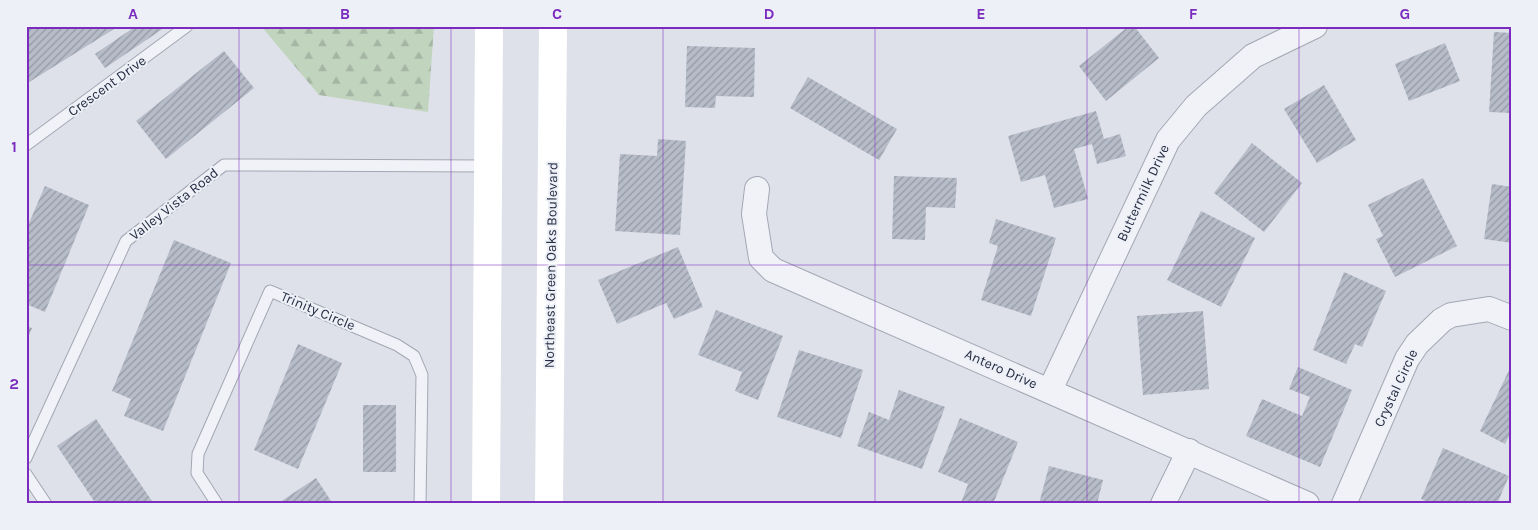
<svg xmlns="http://www.w3.org/2000/svg" width="1538" height="530" viewBox="0 0 1538 530" font-family="Karla,sans-serif">
<style>
.forest{fill:url(#forest-firs)}
.building{fill:url(#building-hatch)}
.lines{fill:none;stroke-linecap:round;stroke-linejoin:round}
.service-casing{stroke:#a3a7b4;stroke-width:13}
.minor-casing{stroke:#a3a7b4;stroke-width:26}
.service{stroke:#f1f2f7;stroke-width:11}
.minor{stroke:#f1f2f7;stroke-width:24}
.secondary{stroke:#fff;stroke-width:28}
.grid{fill:none;stroke:#7b2cbf;stroke-width:1;stroke-opacity:0.55}
.labels{text-anchor:middle;dominant-baseline:central;stroke-width:4;stroke-linejoin:round;paint-order:stroke}
.street-label{font-size:14px;fill:#252c42;stroke:#edf0f6}
.neatline{fill:none;stroke:#7b2cbf;stroke-width:2}
.grid-label{font-size:16px;text-anchor:middle;font-weight:bold;fill:#7b2cbf}
</style>
<defs>
<pattern id="forest-firs" width="22" height="20" patternUnits="userSpaceOnUse" patternTransform="scale(1.25)"><rect width="22" height="20" fill="#c1d4be"/><path d="M5 1l3.5 6h-7zM16 11l3.5 6h-7z" fill="#a6b6a4"/></pattern>
<pattern id="building-hatch" width="6" height="6" patternUnits="userSpaceOnUse" patternTransform="scale(1.25)"><rect width="6" height="6" fill="#b7bcc9"/><path d="M-1 1l2-2M0 6l6-6M5 7l2-2" fill="none" stroke="#9599a5"/></pattern>
</defs>
<rect width="100%" height="100%" fill="#dee1e9"/>
<!-- forest -->
<polygon class="forest" points="261,26 434,26 428,112 319,95"/>
<!-- building -->
<g class="building">
<polygon points="26,26 112,26 114,29 26,84"/>
<polygon points="136,26 163,26 164,28 105,68 95,54"/>
<polygon points="1129,26 1134,26 1159,58 1106,101 1079,66"/>
<polygon points="1494,32 1512,33 1512,113 1489,112"/>
<polygon points="1445,43 1460,81 1409,101 1395,64"/>
<polygon points="687,46 755,48 754,97 716,96 715,108 685,107"/>
<polygon points="224,51 254,88 166,159 136,121"/>
<polygon points="808,77 897,129 879,160 790,108"/>
<polygon points="1324,85 1356,140 1317,163 1284,109"/>
<polygon points="1096,111 1104,139 1120,134 1126,156 1097,164 1092,144 1074,149 1088,199 1054,208 1045,175 1021,182 1008,136"/>
<polygon points="658,139 686,141 680,235 615,231 620,154 657,156"/>
<polygon points="1252,143 1302,183 1264,232 1214,193"/>
<polygon points="894,176 957,178 955,208 926,207 925,240 892,239"/>
<polygon points="1423,178 1457,246 1395,277 1376,239 1383,236 1368,205"/>
<polygon points="1492,184 1512,187 1512,243 1484,239"/>
<polygon points="45,186 89,205 45,312 26,304 26,230"/>
<polygon points="1201,211 1255,238 1221,307 1167,280"/>
<polygon points="996,219 1056,238 1031,316 981,300 998,246 989,243"/>
<polygon points="174,240 231,263 163,431 124,416 131,399 112,391"/>
<polygon points="678,247 703,307 674,319 666,303 617,324 598,280"/>
<polygon points="1344,272 1386,291 1362,347 1355,344 1346,364 1313,350"/>
<polygon points="716,310 783,336 758,400 735,391 742,372 698,355"/>
<polygon points="1203,311 1209,389 1143,395 1137,316"/>
<polygon points="26,326 32,328 26,343"/>
<polygon points="298,344 342,363 298,469 254,450"/>
<polygon points="799,350 863,370 841,438 777,417"/>
<polygon points="1512,364 1512,431 1505,444 1480,431"/>
<polygon points="1298,367 1352,390 1320,467 1246,436 1262,399 1302,416 1310,397 1289,389"/>
<polygon points="899,390 945,407 922,469 857,446 869,412 889,420"/>
<rect x="363" y="405" width="33" height="67"/>
<polygon points="960,418 1018,442 993,504 961,503 968,484 938,472"/>
<polygon points="96,419 154,504 96,504 57,446"/>
<polygon points="1443,448 1509,476 1497,504 1432,504 1421,499"/>
<polygon points="1049,466 1103,480 1097,504 1039,504"/>
<polygon points="316,478 333,504 277,504"/>
</g>
<g class="lines">
<defs>
<g id="service">
<polyline points="26,145 187,26"/>
<polyline points="26,458 126,241 224,165 488,166"/>
<polyline points="26,474 46,504"/>
<polyline points="217,504 197,473 198,454 270,291 397,345 414,356 422,375 420,504"/>
</g>
<g id="minor">
<polyline points="757,189 754,214 761,258 773,270 1307,504"/>
<polyline points="1050,390 1168,140 1196,106 1253,56 1315,26"/>
<polyline points="1163,504 1189,451"/>
<polyline points="1344,504 1407,359 1417,344 1442,320 1451,315 1489,309 1512,318"/>
</g>
</defs>
<!-- service casing -->
<use href="#service" class="service-casing"/>
<!-- minor casing -->
<use href="#minor" class="minor-casing"/>
<!-- service -->
<use href="#service" class="service"/>
<!-- minor -->
<use href="#minor" class="minor"/>
<!-- secondary -->
<g class="secondary">
<polyline points="486,504 489,26"/>
<polyline points="549,504 553,26"/>
</g>
</g>
<!-- grid -->
<path class="grid" d="M239,26v478M451,26v478M663,26v478M875,26v478M1087,26v478M1299,26v478M26,265h1486"/>
<g class="labels">
<!-- street labels -->
<g class="street-label">
<text transform="translate(107 86) rotate(-36)">Crescent Drive</text>
<text transform="translate(1143 193) rotate(-65)">Buttermilk Drive</text>
<text transform="translate(174 204) rotate(-38)">Valley Vista Road</text>
<text transform="translate(551 265) rotate(-89)">Northeast Green Oaks Boulevard</text>
<text transform="translate(318 311) rotate(23)">Trinity Circle</text>
<text transform="translate(1001 369) rotate(24)">Antero Drive</text>
<text transform="translate(1396 388) rotate(-65)">Crystal Circle</text>
</g>
</g>
<!-- border -->
<rect width="1538" height="530" fill="none" stroke="#edf0f6" stroke-width="55"/>
<rect x="28" y="28" width="1482" height="474" class="neatline"/>
<g class="grid-label">
<text x="133" y="19">A</text>
<text x="345" y="19">B</text>
<text x="557" y="19">C</text>
<text x="769" y="19">D</text>
<text x="981" y="19">E</text>
<text x="1193" y="19">F</text>
<text x="1405" y="19">G</text>
<text x="14" y="152">1</text>
<text x="14" y="389">2</text>
</g>
</svg>
